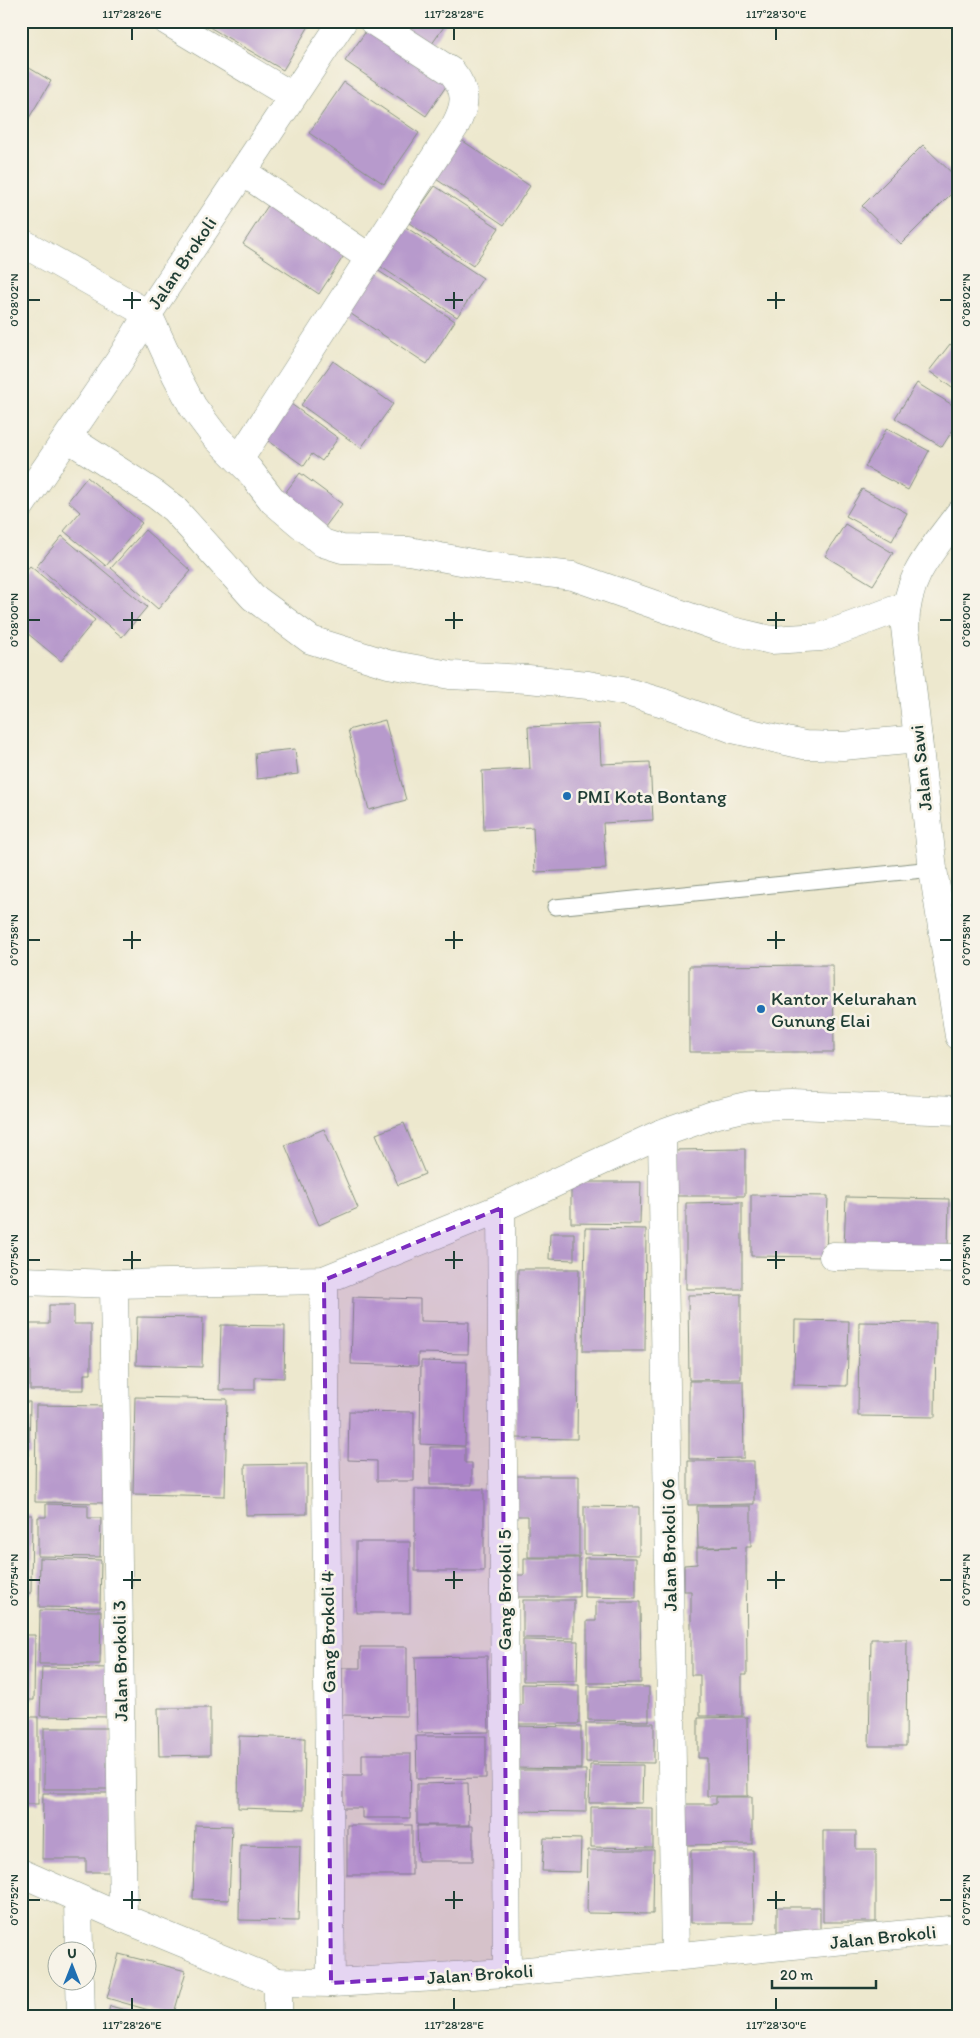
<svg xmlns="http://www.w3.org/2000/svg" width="980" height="2038" viewBox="0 0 980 2038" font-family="Itim,sans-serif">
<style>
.building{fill:#b79acc}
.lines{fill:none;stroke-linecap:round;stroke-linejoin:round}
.service-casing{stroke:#869281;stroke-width:17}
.minor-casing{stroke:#869281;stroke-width:29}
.service{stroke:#fff;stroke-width:15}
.minor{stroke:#fff;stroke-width:28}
.marked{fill:#7b2cbf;fill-opacity:0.2;stroke:#7b2cbf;stroke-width:4;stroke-dasharray:10 6;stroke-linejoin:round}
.ticks{fill:none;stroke:#1f3d34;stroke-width:2}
.poi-dot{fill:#1f6fb2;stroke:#f7f3e8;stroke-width:2}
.labels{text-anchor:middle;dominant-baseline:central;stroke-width:5;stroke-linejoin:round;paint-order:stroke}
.street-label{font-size:19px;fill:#1f3d34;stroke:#f7f3e8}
.poi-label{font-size:19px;fill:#1f3d34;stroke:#f7f3e8;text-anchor:start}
.neatline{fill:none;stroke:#1f3d34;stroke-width:2}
.ticks-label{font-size:12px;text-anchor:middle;fill:#1f3d34}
</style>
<rect width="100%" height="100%" fill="#f7f3e8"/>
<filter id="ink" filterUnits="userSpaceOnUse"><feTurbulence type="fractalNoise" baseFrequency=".02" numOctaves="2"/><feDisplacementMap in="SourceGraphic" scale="10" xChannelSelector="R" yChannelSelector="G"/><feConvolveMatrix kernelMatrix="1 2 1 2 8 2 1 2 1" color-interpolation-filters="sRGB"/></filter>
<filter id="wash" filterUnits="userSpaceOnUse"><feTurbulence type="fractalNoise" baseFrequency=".0096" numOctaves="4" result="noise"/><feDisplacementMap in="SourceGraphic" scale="20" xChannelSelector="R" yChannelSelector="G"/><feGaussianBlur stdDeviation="1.12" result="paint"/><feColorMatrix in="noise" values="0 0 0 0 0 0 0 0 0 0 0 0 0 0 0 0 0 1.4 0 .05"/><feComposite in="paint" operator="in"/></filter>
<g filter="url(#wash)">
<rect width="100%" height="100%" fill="#ede8ce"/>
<g id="blocks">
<!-- building -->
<g class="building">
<polygon points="199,21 302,21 309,26 283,70"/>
<polygon points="385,21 448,21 427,51"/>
<polygon points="369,27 449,82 426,116 345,61"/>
<polygon points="21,63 51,81 26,123 21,120"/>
<polygon points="344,82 419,133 384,184 309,133"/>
<polygon points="460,139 530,186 504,225 433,177"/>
<polygon points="923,145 959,180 959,186 901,244 862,206"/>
<polygon points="435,186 499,228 473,266 409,223"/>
<polygon points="269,204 345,254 319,294 243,244"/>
<polygon points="398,222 483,278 457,317 372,261"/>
<polygon points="371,266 455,321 427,364 342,308"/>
<polygon points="950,344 959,351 959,393 929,371"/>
<polygon points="333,361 393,404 361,448 301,405"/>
<polygon points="917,383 959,409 959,420 942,447 895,418"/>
<polygon points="291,404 338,438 322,461 312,454 304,466 266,439"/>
<polygon points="887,428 929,451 908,490 865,467"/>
<polygon points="300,473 342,504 322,531 279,501"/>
<polygon points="87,477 142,523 106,566 64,531 80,512 68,501"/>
<polygon points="862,489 907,513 892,541 846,516"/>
<polygon points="845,524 893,553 873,585 825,556"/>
<polygon points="145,530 191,571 158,609 111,568"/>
<polygon points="62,536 147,607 122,637 37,566"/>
<polygon points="30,566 95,620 61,661 21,628 21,576"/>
<polygon points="385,720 406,800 369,810 348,730"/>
<polygon points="599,724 601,764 650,762 653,820 603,823 606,869 535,872 533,827 484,830 482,771 530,769 528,727"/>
<polygon points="295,749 298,774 257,779 255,753"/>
<polygon points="833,965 834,1052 689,1052 689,966"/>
<polygon points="404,1123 425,1174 398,1185 376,1134"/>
<polygon points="324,1129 358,1208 319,1225 285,1145"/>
<polygon points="745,1149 745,1196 673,1196 672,1150"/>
<polygon points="571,1182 641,1182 640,1224 571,1223"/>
<polygon points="751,1195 828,1196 826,1257 751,1256"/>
<polygon points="846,1197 949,1199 948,1249 844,1248"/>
<polygon points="742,1202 742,1289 686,1289 686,1203"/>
<polygon points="585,1228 646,1229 645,1351 583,1351"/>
<polygon points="550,1233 574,1233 574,1260 549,1259"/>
<polygon points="518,1269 579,1269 577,1439 515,1438"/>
<polygon points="741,1294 741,1379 689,1380 688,1295"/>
<polygon points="353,1297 420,1299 420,1321 469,1322 468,1354 418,1353 418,1366 351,1364"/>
<polygon points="49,1305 74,1305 74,1324 91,1324 91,1374 84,1374 84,1390 30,1390 30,1324 49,1324"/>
<polygon points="137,1317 203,1318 202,1367 136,1365"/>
<polygon points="795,1320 849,1321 847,1386 794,1385"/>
<polygon points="859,1322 936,1323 935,1417 858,1416"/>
<polygon points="221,1325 285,1326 284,1378 255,1377 255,1390 219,1390"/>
<polygon points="421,1361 467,1362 465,1446 420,1444"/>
<polygon points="689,1381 743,1381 744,1458 689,1459"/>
<polygon points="135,1397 227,1399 225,1496 133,1494"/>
<polygon points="21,1402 30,1402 29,1455 21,1455"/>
<polygon points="36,1405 107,1406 105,1503 35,1502"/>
<polygon points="349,1411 414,1412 414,1481 377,1481 377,1461 348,1460"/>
<polygon points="430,1447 465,1447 465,1463 472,1463 472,1485 430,1485"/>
<polygon points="688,1461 754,1461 754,1504 688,1505"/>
<polygon points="307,1464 307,1514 246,1515 245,1465"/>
<polygon points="509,1476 579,1476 579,1557 528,1557 528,1516 509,1516"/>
<rect x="415" y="1489" width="69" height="82"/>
<polygon points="46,1504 88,1505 88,1518 101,1518 100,1557 38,1556 38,1517 46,1517"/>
<polygon points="584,1506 639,1507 639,1555 584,1554"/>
<polygon points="697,1506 751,1506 751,1547 746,1547 747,1675 742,1675 742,1716 700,1716 700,1675 691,1675 691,1591 684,1591 684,1565 697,1564 697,1548 737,1547 698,1547"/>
<polygon points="21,1515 32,1515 31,1593 21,1593"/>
<rect x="356" y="1542" width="54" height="71"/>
<polygon points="40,1558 101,1560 100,1608 39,1607"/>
<polygon points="524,1558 579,1558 579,1597 515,1597 515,1575 524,1575"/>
<polygon points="584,1558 636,1558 636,1598 584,1597"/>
<rect x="523" y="1600" width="51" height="38"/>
<polygon points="596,1602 640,1602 641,1683 587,1683 587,1621 596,1621"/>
<polygon points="40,1610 101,1611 100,1664 39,1664"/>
<polygon points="21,1635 35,1635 34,1700 21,1700"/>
<polygon points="871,1639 907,1639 906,1746 869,1746"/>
<polygon points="523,1640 578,1641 577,1681 523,1681"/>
<polygon points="360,1647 407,1647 407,1716 342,1715 342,1668 360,1668"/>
<polygon points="487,1656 489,1732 417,1733 415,1657"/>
<polygon points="42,1667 112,1668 111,1717 40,1716"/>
<polygon points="522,1684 579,1685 579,1724 515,1724 515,1705 522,1705"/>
<polygon points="588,1686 649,1687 649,1721 588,1720"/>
<polygon points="158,1708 210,1708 210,1755 159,1756"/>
<rect x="21" y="1717" width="17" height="87"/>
<polygon points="747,1717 748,1796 707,1796 707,1758 698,1758 698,1718"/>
<polygon points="586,1723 654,1723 654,1763 586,1762"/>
<polygon points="512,1726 581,1727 581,1769 512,1768"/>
<rect x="44" y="1728" width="65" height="61"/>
<polygon points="239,1736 305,1738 304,1810 238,1808"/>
<polygon points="416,1736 486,1736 486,1778 417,1779"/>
<polygon points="362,1754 411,1754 410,1818 362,1818 362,1808 340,1808 340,1775 362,1775"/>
<polygon points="590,1765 643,1765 642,1803 589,1803"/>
<polygon points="513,1770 586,1770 586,1812 513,1811"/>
<polygon points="468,1783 469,1825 417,1825 417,1784"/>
<polygon points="43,1793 110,1793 110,1872 86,1872 86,1859 42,1859"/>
<polygon points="716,1797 752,1797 752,1844 685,1845 685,1804 716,1804"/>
<polygon points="591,1807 653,1808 653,1848 591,1847"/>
<polygon points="195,1825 232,1826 229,1900 193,1899"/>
<rect x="347" y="1825" width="65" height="50"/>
<polygon points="417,1826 473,1826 473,1861 418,1861"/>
<polygon points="823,1831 856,1831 856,1849 876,1849 876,1922 823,1922"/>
<polygon points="544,1838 581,1839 580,1872 542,1871"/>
<polygon points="240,1845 300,1846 298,1921 239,1920"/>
<polygon points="588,1850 654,1850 653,1914 587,1913"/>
<polygon points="691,1850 753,1850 754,1923 691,1923"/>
<polygon points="777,1907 820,1907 820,1933 777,1932"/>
<polygon points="119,1954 186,1971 173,2017 107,1998"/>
<polygon points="110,2006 149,2016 149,2017 107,2017"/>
</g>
</g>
</g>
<g filter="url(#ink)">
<use href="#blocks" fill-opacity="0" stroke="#869281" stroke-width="1"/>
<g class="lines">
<defs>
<polyline id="service" points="555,907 933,869"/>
<g id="minor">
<polyline points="167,21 292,96"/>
<polyline points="243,172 370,258"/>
<polyline points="21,242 148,314 176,375 193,407 214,435 249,470 273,501 323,543 342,549 409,551 487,566 573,576 724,629 771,640 821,637 905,606"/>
<polyline points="68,438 156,495 174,509 253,597 311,640 388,664 450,675 528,679 588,685 627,692 664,703 733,729 804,745 843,746 918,739"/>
<path d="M239,460l216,-334c11,-21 13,-34 -3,-54l-79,-51"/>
<polyline points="21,505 120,360 148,314 343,21"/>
<path d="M959,514c-29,39 -53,62 -54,113l28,242 26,167"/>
<polyline points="662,1133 675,1957"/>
<polyline points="501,1208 507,1973"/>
<polyline points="833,1256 959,1258"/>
<polyline points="324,1280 331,1983"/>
<polyline points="21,1281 114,1284 324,1280 501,1208 662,1133 713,1115 752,1106 793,1105 959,1111"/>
<polyline points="114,1284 123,1918"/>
<polyline points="21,1873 123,1918 278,1982 331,1983 507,1973 959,1929"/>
<polyline points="78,1899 79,1950"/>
<polyline points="80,1980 81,2017"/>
<polyline points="278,1982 278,2017"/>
</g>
</defs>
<!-- service casing -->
<use href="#service" class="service-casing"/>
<!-- minor casing -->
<use href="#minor" class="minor-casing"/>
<!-- service -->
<use href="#service" class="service"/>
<!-- minor -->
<use href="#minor" class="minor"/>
</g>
</g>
<!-- marked area -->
<path class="marked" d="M501,1208l6,765 -176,10 -7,-703z"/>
<!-- ticks -->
<path class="ticks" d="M132,28v12M454,28v12M776,28v12M132,292v17M454,292v17M776,292v17M28,300h12M123,300h18M445,300h18M767,300h18M940,300h12M132,612v17M454,612v17M776,612v17M28,620h12M123,620h18M445,620h18M767,620h18M940,620h12M132,931v18M454,931v18M776,931v18M28,940h12M123,940h18M445,940h18M767,940h18M940,940h12M132,1251v18M454,1251v18M776,1251v18M28,1260h12M123,1260h18M445,1260h18M767,1260h18M940,1260h12M132,1571v18M454,1571v18M776,1571v18M28,1580h12M123,1580h18M445,1580h18M767,1580h18M940,1580h12M132,1891v18M454,1891v18M776,1891v18M28,1900h12M123,1900h18M445,1900h18M767,1900h18M940,1900h12M132,1998v12M454,1998v12M776,1998v12"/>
<!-- markers -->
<g class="poi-dot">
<circle cx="567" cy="796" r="5"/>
<circle cx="761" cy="1009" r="5"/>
</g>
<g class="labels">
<!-- street labels -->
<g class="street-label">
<text transform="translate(182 263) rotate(-56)">Jalan Brokoli</text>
<text transform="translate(921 768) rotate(-96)">Jalan Sawi</text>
<text transform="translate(669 1545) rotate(-91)">Jalan Brokoli 06</text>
<text transform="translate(504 1590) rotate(-90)">Gang Brokoli 5</text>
<text transform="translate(328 1632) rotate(-91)">Gang Brokoli 4</text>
<text transform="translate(120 1661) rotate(-91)">Jalan Brokoli 3</text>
<text transform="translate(883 1937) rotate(-6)">Jalan Brokoli</text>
<text transform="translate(480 1974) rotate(-4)">Jalan Brokoli</text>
</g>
<!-- poi labels -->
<g class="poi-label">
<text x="577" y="796">PMI Kota Bontang</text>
<text x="771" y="998">Kantor Kelurahan<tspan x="771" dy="22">Gunung Elai</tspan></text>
</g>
</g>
<!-- margin -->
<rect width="980" height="2038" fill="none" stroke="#f7f3e8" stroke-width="55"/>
<!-- north arrow -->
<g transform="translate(72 1966)"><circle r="24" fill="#f7f3e8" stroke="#a1aaa0"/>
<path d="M0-4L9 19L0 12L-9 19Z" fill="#1f6fb2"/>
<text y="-8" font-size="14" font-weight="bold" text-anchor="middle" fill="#1f3d34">U</text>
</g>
<!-- scale -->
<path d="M772 1980v8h104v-8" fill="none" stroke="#1f3d34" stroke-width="2.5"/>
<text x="780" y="1980" font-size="15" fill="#1f3d34" stroke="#f7f3e8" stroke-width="4" paint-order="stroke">20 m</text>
<rect x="28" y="28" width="924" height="1982" class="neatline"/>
<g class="ticks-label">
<text x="132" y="18">117°28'26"E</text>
<text x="454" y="18">117°28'28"E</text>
<text x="776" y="18">117°28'30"E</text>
<text transform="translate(14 300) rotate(-90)" y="4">0°08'02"N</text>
<text transform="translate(966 300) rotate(-90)" y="4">0°08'02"N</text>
<text transform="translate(14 620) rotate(-90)" y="4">0°08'00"N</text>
<text transform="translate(966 620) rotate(-90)" y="4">0°08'00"N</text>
<text transform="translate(14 940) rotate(-90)" y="4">0°07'58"N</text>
<text transform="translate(966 940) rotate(-90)" y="4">0°07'58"N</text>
<text transform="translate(14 1260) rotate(-90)" y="4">0°07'56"N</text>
<text transform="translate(966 1260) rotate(-90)" y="4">0°07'56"N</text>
<text transform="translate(14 1580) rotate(-90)" y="4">0°07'54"N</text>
<text transform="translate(966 1580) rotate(-90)" y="4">0°07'54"N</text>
<text transform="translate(14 1900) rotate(-90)" y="4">0°07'52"N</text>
<text transform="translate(966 1900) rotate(-90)" y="4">0°07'52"N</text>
<text x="132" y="2029">117°28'26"E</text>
<text x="454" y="2029">117°28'28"E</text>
<text x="776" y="2029">117°28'30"E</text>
</g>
</svg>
